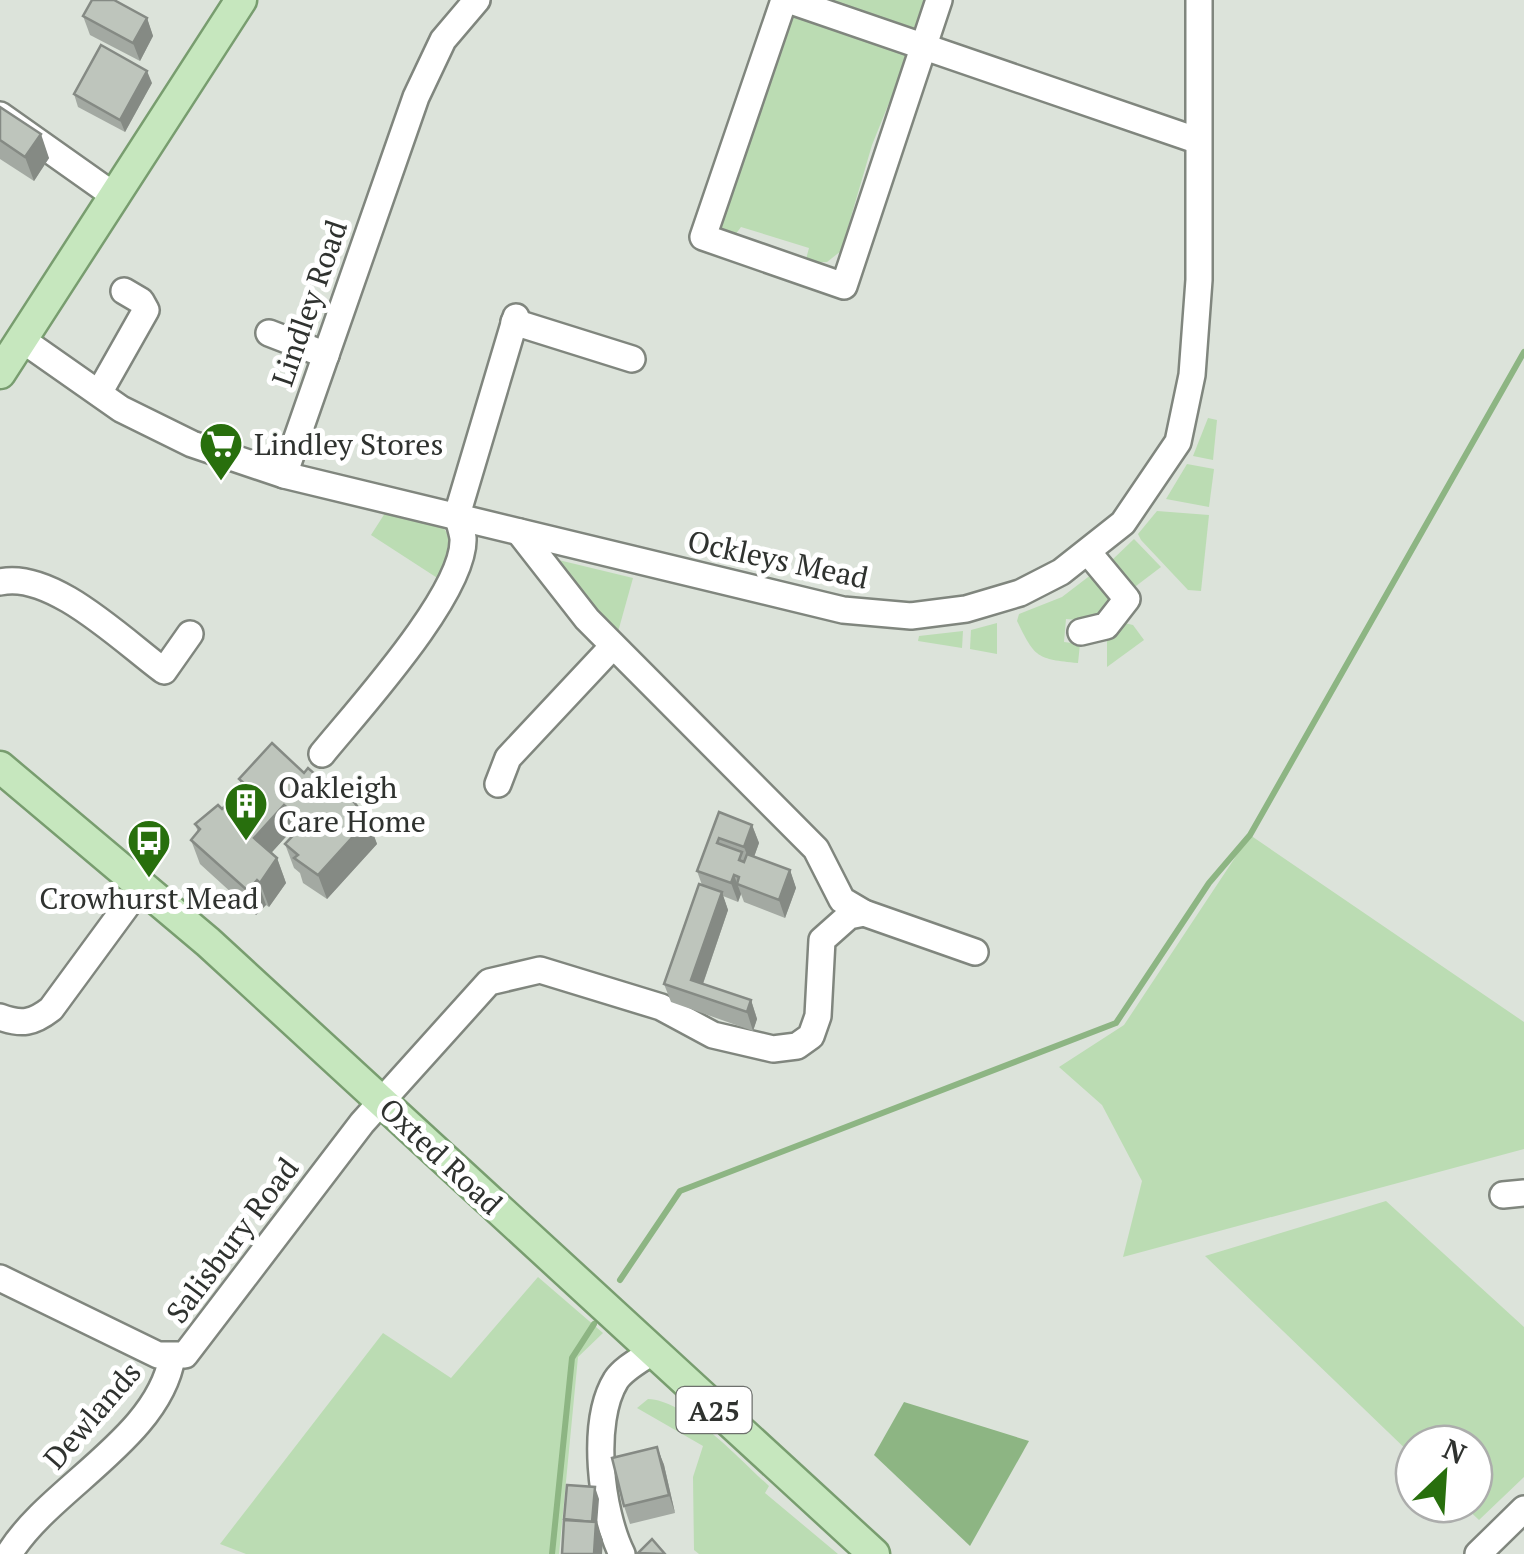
<svg xmlns="http://www.w3.org/2000/svg" width="1524" height="1554" viewBox="0 0 1524 1554" font-family="'PT Serif',serif">
<style>
.green{fill:#bbdcb3}
.water{fill:#8db583}
.lines{fill:none;stroke-linecap:round;stroke-linejoin:round}
.stream{stroke:#8db583;stroke-width:6}
.minor-casing{stroke:#80867e;stroke-width:30}
.major-casing{stroke:#789d6f;stroke-width:35}
.minor{stroke:#fff;stroke-width:25}
.major{stroke:#c6e7be;stroke-width:30}
.wall{fill:#a3a9a2}
.shaded-wall{fill:#858a84}
.building{fill:#bec5bc;stroke:#858a84;stroke-width:2.5}
.labels{text-anchor:middle;dominant-baseline:central;stroke-width:10;stroke-linejoin:round;paint-order:stroke}
.shield{fill:#fff;stroke:#6d706d;stroke-width:2.5}
.shield-label{font-size:28px;font-weight:bold;fill:#2f322f}
.street-label{font-size:30px;fill:#2f322f;stroke:#fff}
.poi-label{font-size:30px;fill:#2f322f;stroke:#fff;text-anchor:start}
</style>
<rect width="100%" height="100%" fill="#dce3da"/>
<!-- green -->
<g class="green">
<polygon points="812,0 930,0 925,20 913,33"/>
<polygon points="793,13 907,52 908,56 872,145 841,251 827,262 805,263 809,248 741,227 732,239 716,224 747,152 768,74"/>
<polygon points="1208,418 1217,420 1213,460 1193,456"/>
<polygon points="1187,464 1214,469 1209,507 1166,499"/>
<path d="M387,510c57,16 73,7 55,71l-71,-46z"/>
<polygon points="1157,511 1209,515 1201,591 1188,590 1141,540 1138,534"/>
<polygon points="1134,539 1161,567 1136,586 1128,586 1110,562"/>
<polygon points="542,556 633,578 616,639"/>
<path d="M1096,571l19,33 -24,17 -25,-2 -2,23 16,2 -2,19c-41,-4 -43,-5 -61,-42l2,-7 43,-17z"/>
<polygon points="1120,622 1133,625 1144,640 1107,667 1107,639"/>
<polygon points="997,623 997,654 970,649 971,630"/>
<polygon points="963,631 962,648 918,641 919,636"/>
<polygon points="1250,835 1524,1022 1524,1149 1123,1257 1142,1181 1102,1105 1059,1067 1124,1025"/>
<polygon points="1386,1201 1524,1327 1524,1477 1479,1520 1462,1504 1474,1504 1474,1444 1414,1444 1414,1457 1205,1256"/>
<polygon points="538,1277 603,1333 578,1357 559,1554 246,1554 220,1544 383,1333 451,1378"/>
<path d="M648,1399c38,1 92,61 121,87l-4,7 73,61h-139l-5,-4 -1,-73 10,-31 -66,-38z"/>
</g>
<!-- water -->
<polygon class="water" points="904,1402 1029,1441 970,1546 874,1455"/>
<g class="lines">
<!-- stream -->
<g class="stream">
<polyline points="620,1280 680,1191 1116,1023 1209,883 1250,835 1524,352"/>
<polyline points="552,1554 572,1358 594,1324"/>
</g>
<defs>
<g id="minor">
<polyline points="784,0 703,237 844,286 939,0"/>
<polyline points="788,0 1196,140"/>
<polyline points="0,115 116,197"/>
<polyline points="514,322 632,359"/>
<polyline points="269,333 326,355"/>
<polyline points="24,341 121,409 192,444 284,475 416,97 443,40 477,0"/>
<polyline points="99,393 146,310 141,301 124,291"/>
<polyline points="284,475 843,610 911,616 966,609 1020,593 1061,572 1123,523 1178,442 1192,375 1199,280 1199,0"/>
<polyline points="519,532 587,619 816,849 842,900 864,913 975,952"/>
<path d="M0,582c52,-12 123,59 164,89l26,-37"/>
<polyline points="1081,632 1106,626 1127,599 1088,552"/>
<path d="M322,754c35,-43 144,-162 141,-216 -1,-7 -4,-16 -6,-23l59,-198"/>
<polyline points="498,784 508,758 613,646"/>
<path d="M0,1017c22,8 33,6 51,-8l91,-124"/>
<polyline points="1503,1195 1524,1193"/>
<polyline points="0,1278 158,1355 185,1355 362,1123 489,982 540,970 661,1007 713,1035 773,1049 797,1046 811,1036 818,1016 822,940 849,916 864,913"/>
<path d="M9,1554c39,-65 150,-116 163,-197"/>
<path d="M622,1554c-21,-42 -32,-132 -6,-174 8,-12 26,-21 37,-29"/>
<polyline points="1478,1554 1524,1509"/>
</g>
<g id="major">
<polyline points="0,373 241,0"/>
<polyline points="0,767 208,942 874,1554"/>
</g>
</defs>
<!-- minor casing -->
<use href="#minor" class="minor-casing"/>
<!-- major casing -->
<use href="#major" class="major-casing"/>
<!-- minor -->
<use href="#minor" class="minor"/>
<!-- major -->
<use href="#major" class="major"/>
</g>
<!-- wall -->
<g class="wall">
<polygon points="83,16 147,18 153,36 140,61 90,35"/>
<polygon points="152,83 125,132 78,107 74,94"/>
<polygon points="0,107 49,158 34,181 0,159"/>
<polygon points="304,773 335,792 368,820 377,844 327,899 303,883 300,873 294,868 285,844 296,832 293,829 271,853 277,858 286,883 269,907 266,905 256,915 200,864 191,840 198,832 195,824 222,809 242,787 239,779"/>
<polygon points="719,812 752,825 759,843 754,857 790,870 796,888 785,918 744,902 741,894 738,902 723,896 728,910 703,984 751,1000 757,1019 753,1031 671,1002 664,984 702,885 697,871"/>
<polygon points="657,1447 664,1465 675,1513 630,1524 624,1506"/>
</g>
<!-- shaded-wall -->
<g class="shaded-wall">
<polygon points="147,18 153,36 140,61 133,43"/>
<polygon points="147,71 152,83 125,132 120,120"/>
<polygon points="41,134 49,158 34,181 25,157"/>
<polygon points="284,805 293,829 263,862 254,838"/>
<polygon points="368,820 377,844 327,899 318,875"/>
<polygon points="752,825 759,843 751,865 744,847"/>
<polygon points="277,858 286,883 269,907 260,883"/>
<polygon points="790,870 796,888 785,918 779,900"/>
<polygon points="734,875 741,894 738,902 731,883"/>
<polygon points="257,880 266,905 256,915 248,891"/>
<polygon points="722,892 728,910 699,995 691,980"/>
<polygon points="751,1000 757,1019 753,1031 747,1012"/>
<polygon points="657,1447 664,1465 675,1513 669,1495"/>
<polygon points="595,1487 599,1499 597,1525 603,1540 602,1554 594,1554 592,1522"/>
</g>
<!-- building -->
<g class="building">
<polygon points="92,0 114,0 147,18 133,43 83,16"/>
<polygon points="101,45 147,71 120,120 74,94"/>
<polygon points="0,107 41,134 25,157 0,140"/>
<polygon points="272,743 304,773 308,768 335,792 350,797 368,820 318,875 294,858 298,855 285,844 305,823 284,805 254,838 277,858 260,883 257,880 248,891 191,840 200,829 195,824 218,805 222,809 245,784 239,779"/>
<polygon points="719,812 752,825 744,847 719,838 717,843 742,852 739,860 744,862 747,854 790,870 779,900 737,884 739,877 734,875 731,883 697,871"/>
<polygon points="699,884 722,892 691,980 751,1000 747,1012 664,984"/>
<polygon points="657,1447 669,1495 624,1506 612,1458"/>
<polygon points="567,1485 595,1487 592,1522 564,1519"/>
<polygon points="564,1520 596,1522 594,1554 562,1554"/>
<polygon points="652,1539 665,1554 638,1553"/>
</g>
<!-- icons -->
<defs>
<symbol id="supermarket-pin" viewBox="-11 -11 22 30"><path d="M0 17L-7.5 6A9.5 9.5 0 1 1 7.5 6Z" fill="#286f0d" stroke="#fff"/><path d="M-6-5.5h2.5l.6 2H6L4.5 2H-2.5L-4.4-4H-6ZM-1.5 3.2a1.3 1.3 0 1 0 .1 0ZM3 3.2a1.3 1.3 0 1 0 .1 0Z" fill="#fff"/></symbol>
<symbol id="building-pin" viewBox="-11 -11 22 30"><path d="M0 17L-7.5 6A9.5 9.5 0 1 1 7.5 6Z" fill="#286f0d" stroke="#fff"/><path d="M-4-6H4V6H1V3H-1V6H-4ZM-2.5-4.3h1.7v1.8h-1.7ZM.8-4.3h1.7v1.8H.8ZM-2.5-1h1.7V.8h-1.7ZM.8-1h1.7V.8H.8Z" fill="#fff"/></symbol>
<symbol id="bus-pin" viewBox="-11 -11 22 30"><path d="M0 17L-7.5 6A9.5 9.5 0 1 1 7.5 6Z" fill="#286f0d" stroke="#fff"/><path d="M-5-6H5V4H4V6H2V4H-2V6H-4V4H-5ZM-3.5-4V0h7V-4ZM-3.5 1.2v1.5H-2V1.2ZM2 1.2v1.5H3.5V1.2Z" fill="#fff"/></symbol>
</defs>
<g fill-rule="evenodd">
<use href="#supermarket-pin" x="196" y="419" width="50" height="68"/>
<use href="#building-pin" x="221" y="779" width="50" height="68"/>
<use href="#bus-pin" x="124" y="816" width="50" height="68"/>
</g>
<g class="labels">
<!-- shield labels -->
<rect class="shield" x="676.5" y="1387" width="75" height="46" rx="8"/>
<g class="shield-label">
<text x="714" y="1410">A25</text>
</g>
<!-- street labels -->
<g class="street-label">
<text transform="translate(309 303) rotate(-71)">Lindley Road</text>
<text transform="translate(778 559) rotate(12)">Ockleys Mead</text>
<text transform="translate(441 1156) rotate(43)">Oxted Road</text>
<text transform="translate(232 1240) rotate(-53)">Salisbury Road</text>
<text transform="translate(92 1415) rotate(-49)">Dewlands</text>
</g>
<!-- poi labels -->
<g class="poi-label">
<text x="254" y="444">Lindley Stores</text>
<text x="278" y="787">Oakleigh<tspan x="278" dy="34">Care Home</tspan></text>
<text x="149" y="898" text-anchor="middle">Crowhurst Mead</text>
</g>
</g>
<!-- north arrow -->
<g transform="translate(1444 1474) rotate(25)"><circle r="48" fill="#ffffff" stroke="#acadac" stroke-width="2.5"/>
<path d="M0-8L18 38L0 25L-18 38Z" fill="#286f0d"/>
<text y="-15" font-size="28" font-weight="bold" text-anchor="middle" fill="#2f322f">N</text>
</g>
</svg>
